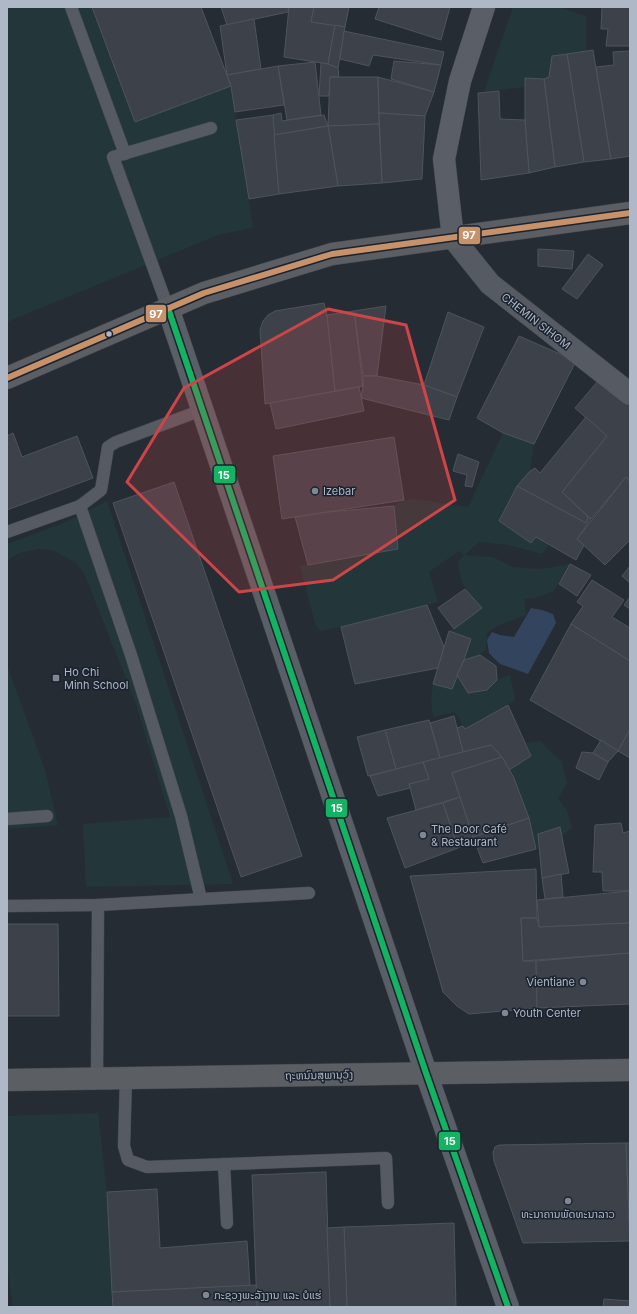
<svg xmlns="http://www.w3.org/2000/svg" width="637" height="1314" viewBox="0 0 637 1314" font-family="Inter,'Noto Sans Lao',sans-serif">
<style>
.green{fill:#23363a}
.water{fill:#32445e}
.building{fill:#3d424a;stroke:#4e545c}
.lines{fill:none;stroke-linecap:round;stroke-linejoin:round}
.lane-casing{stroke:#42474d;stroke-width:13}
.street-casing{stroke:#42474d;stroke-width:23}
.secondary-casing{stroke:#42474d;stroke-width:23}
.highway-casing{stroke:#43484f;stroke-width:23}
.lane{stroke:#565a62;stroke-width:12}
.street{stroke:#565a62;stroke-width:22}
.secondary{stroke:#5a5f67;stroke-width:22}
.highway{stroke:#5b5e62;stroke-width:22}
.bus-1-casing{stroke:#1a222f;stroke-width:9}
.bus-2-casing{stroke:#1a222f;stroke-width:9}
.bus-1{stroke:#13b361;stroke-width:6}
.bus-2{stroke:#c7916a;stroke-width:6}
.marked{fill:#ce4548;fill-opacity:0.2;stroke:#ce4548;stroke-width:3;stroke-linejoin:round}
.bus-dot{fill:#afb8c6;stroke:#1a222f;stroke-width:1.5}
.poi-dot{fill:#7f8793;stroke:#1a222f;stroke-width:1.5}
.labels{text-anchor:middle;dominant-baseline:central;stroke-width:3;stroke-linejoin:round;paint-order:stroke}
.street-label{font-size:11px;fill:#afb8c6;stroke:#1a222f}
.poi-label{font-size:11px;fill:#afb8c6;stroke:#1a222f;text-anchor:start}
.line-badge{stroke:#1a222f;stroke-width:1.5}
.badge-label{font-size:11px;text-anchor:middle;font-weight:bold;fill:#fff}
</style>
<rect width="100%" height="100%" fill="#262c34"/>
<!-- green -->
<g class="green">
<polygon points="7,7 92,7 135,122 231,86 253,228 218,235 7,322"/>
<polygon points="513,7 559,7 586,16 586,52 549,77 544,79 525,78 525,87 484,92"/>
<path d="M503,433l31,11 -4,27 -13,15 -18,35 32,22 5,-6 13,7 -7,10 -34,-9 -29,-3 -14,13 28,2 20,10 28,2 29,-5 -16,27 -18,7 -12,1 2,16 -27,10 -12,8 -1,17 -6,5 -16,5 7,-21 -22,-8 33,-23c-15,-17 -23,-24 -24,-47l6,-6 -5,-4 -30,21 9,30 -97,25 -21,4 -5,-7 -15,-58 98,-17 -4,-43 10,-6 11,-1 53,8z"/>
<polygon points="107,501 233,884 86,887 83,824 170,817 136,704 84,573 75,562 52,550 39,549 19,553 7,561 7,544 66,522"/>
<polygon points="7,665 45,770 58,825 7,829"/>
<polygon points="457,675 468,693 487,690 497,680 510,675 515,700 465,729 455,712 433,717 431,700 433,684 451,689"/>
<path d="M540,741l22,21 5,22 -9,14 9,12 5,18 -10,8 -2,-9 -22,7 1,14 -3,1c-6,-27 -12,-55 -27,-79l22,-14 -5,-13z"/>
<polygon points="98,1113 107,1192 113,1307 13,1307 7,1264 7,1116"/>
</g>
<!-- water -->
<polygon class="water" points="531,608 542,610 553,614 556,623 528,674 500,664 489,653 487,640 492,632 500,635 514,637"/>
<!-- building -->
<g class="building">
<polygon points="92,7 201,7 231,86 135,122"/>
<polygon points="221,7 289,7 288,12 227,25"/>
<polygon points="289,7 314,7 311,22 335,25 328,64 284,57"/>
<polygon points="314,7 349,7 345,27 311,22"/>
<polygon points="379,7 450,7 441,40 375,19"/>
<polygon points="602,7 630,7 630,46 606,46 608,29 601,29"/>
<polygon points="254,19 261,69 227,75 220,26"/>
<polygon points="335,25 345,27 338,68 328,64"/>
<polygon points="344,31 444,52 441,65 373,55 369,66 340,59"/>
<polygon points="593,50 611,159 584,162 567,54"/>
<polygon points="630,51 630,156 611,159 596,67 614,65 613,52"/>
<polygon points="567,54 584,162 555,167 544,79 549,77 552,56"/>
<polygon points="394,61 441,65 434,92 391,79"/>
<polygon points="315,62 321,115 287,120 278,66"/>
<polygon points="321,63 328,64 338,68 339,77 330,77 329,96 319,96"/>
<polygon points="278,66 284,105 235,112 231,86 227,75"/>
<polygon points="330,77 378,77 379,124 328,126"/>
<polygon points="378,77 434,92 425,116 379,113"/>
<polygon points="525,78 544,79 555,167 529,173 525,120"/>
<polygon points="499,91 500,119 525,120 529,173 481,180 478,93"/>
<polygon points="281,113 282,121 324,115 328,126 274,135 273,115"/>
<polygon points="379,113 425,116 422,179 382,183"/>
<polygon points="273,115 279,194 249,199 236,120"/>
<polygon points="379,124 382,183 338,186 328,126"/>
<polygon points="328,126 338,186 279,194 274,135"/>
<polygon points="538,249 574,251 572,269 538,266"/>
<polygon points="588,254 603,265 577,299 562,289"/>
<polygon points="324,303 327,315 335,391 265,404 260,330 263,321 268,315 275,311"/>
<polygon points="386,306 377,376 363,376 354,311"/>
<polygon points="354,311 363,386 335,391 327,315"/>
<polygon points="448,312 484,327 457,397 424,385"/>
<polygon points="519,336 576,361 534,444 503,433 477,418"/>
<polygon points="363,376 377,376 424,385 457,397 449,420 361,398 363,386"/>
<polygon points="598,381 630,405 630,482 626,477 591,519 562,492 607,436 575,408"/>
<polygon points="359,387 364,411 276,429 270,403"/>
<polygon points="586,417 607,436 562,492 588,517 586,523 517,486 530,471 535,468 540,473"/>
<polygon points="13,433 22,457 77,436 93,478 7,510 7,436"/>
<polygon points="394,437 404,500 282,519 273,456"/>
<polygon points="458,454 479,462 472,487 465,486 467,475 453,471"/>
<polygon points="626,477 630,482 630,540 605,565 577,539"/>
<polygon points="174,482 302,856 241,877 113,503"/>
<polygon points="517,486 586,523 588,517 591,519 577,539 584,545 576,560 536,537 531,543 499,521"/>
<polygon points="394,506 398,549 308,565 295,517 328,512"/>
<polygon points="570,564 591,575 577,596 559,584"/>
<polygon points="630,566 630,583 622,576"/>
<polygon points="592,580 624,600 612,617 630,628 630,661 571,624 583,606 577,602"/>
<polygon points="465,589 482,608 454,629 438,608"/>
<polygon points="630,597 630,609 624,605"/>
<polygon points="427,605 444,647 438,668 355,684 341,627"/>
<polygon points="571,624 630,661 630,731 618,751 530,700"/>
<polygon points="449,631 471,639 464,660 452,689 433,684"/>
<polygon points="480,655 496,666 497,680 487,690 468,693 457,675 464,660"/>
<polygon points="508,705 531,756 509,770 502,757 491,745 463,752 457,728 463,726 465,729"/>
<polygon points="454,716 463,752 440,758 430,723"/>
<polygon points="429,720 440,758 396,769 385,730"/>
<polygon points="385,730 396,769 368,776 357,737"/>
<polygon points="629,731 630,731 630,758 618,751"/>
<polygon points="601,740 618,751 608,762 593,753"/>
<polygon points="491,745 502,757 452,773 460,797 416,810 409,784 429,779 423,762"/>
<polygon points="582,752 593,753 608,762 599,780 576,768"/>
<polygon points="502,757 514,778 529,818 473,837 452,773"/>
<polygon points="423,762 429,779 409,784 410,788 378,796 370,776"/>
<polygon points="460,797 473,837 458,848 443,803"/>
<polygon points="443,803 458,848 405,868 387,818"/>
<polygon points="529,818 536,849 483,863 473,837"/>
<polygon points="621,823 623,833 630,831 630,891 603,891 602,872 593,872 595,825"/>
<polygon points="560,827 569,873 542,878 538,834"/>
<polygon points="536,869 537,918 521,918 523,961 536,961 537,1008 469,1014 457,1006 443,992 410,876"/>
<polygon points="561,874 563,897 545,899 542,878"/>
<polygon points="630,891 630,923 539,927 537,900"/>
<polygon points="521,918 537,918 539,927 630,923 630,953 523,961"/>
<polygon points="7,924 58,924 59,1016 7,1016"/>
<polygon points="630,953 630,1004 537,1008 536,961"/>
<polygon points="626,1143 630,1241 523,1243 494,1161 493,1153 495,1147 499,1145"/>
<polygon points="626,1143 630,1143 630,1253 630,1241"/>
<polygon points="326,1172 330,1307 257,1307 252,1175"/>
<polygon points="157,1189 160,1248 247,1241 250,1286 112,1292 107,1192"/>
<polygon points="454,1223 456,1307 347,1307 344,1227"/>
<polygon points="344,1227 347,1307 330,1307 327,1228"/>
<polygon points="256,1285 257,1307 113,1307 112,1292"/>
<polygon points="604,1299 630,1301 630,1307 603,1307"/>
</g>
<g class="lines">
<defs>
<g id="lane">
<polyline points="71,7 125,154"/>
<polyline points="168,308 113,157 211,128"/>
<polyline points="80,506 131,655 181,816 201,899"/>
<polyline points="7,532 80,506 101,490 108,447 116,442 202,410"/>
<polyline points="7,819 47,816"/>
<polyline points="7,906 98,905 309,893"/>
<polyline points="97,1078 98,905"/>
<polyline points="126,1078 124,1146 128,1160 147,1167 386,1158 388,1203"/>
<polyline points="224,1164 227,1223"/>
</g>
<polyline id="street" points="453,238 490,284 630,394"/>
<g id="secondary">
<polyline points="453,238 444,159 460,81 484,7"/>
<polyline points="168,308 426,1073 508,1307"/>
</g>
<g id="highway">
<polyline points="7,378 204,293 332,254 630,213"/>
<polyline points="7,1080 630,1070"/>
</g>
</defs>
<!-- lane casing -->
<use href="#lane" class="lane-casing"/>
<!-- street casing -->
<use href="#street" class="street-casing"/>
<!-- secondary casing -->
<use href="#secondary" class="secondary-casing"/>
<!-- highway casing -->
<use href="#highway" class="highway-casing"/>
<!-- lane -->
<use href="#lane" class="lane"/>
<!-- street -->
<use href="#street" class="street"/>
<!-- secondary -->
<use href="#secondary" class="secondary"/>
<!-- highway -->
<use href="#highway" class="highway"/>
<defs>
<polyline id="bus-1" points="168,308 426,1073 508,1307"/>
<polyline id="bus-2" points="7,378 204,293 332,254 630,213"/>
</defs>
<!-- bus-1 casing -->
<use href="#bus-1" class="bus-1-casing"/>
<!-- bus-2 casing -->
<use href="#bus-2" class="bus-2-casing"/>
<!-- bus-1 -->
<use href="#bus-1" class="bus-1"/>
<!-- bus-2 -->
<use href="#bus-2" class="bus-2"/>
</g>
<!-- marked area -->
<path class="marked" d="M328,309l78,16 49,175 -122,80 -94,12 -112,-110 57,-94z"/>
<!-- markers -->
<circle class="bus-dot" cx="109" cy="334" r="3.5"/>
<g class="poi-dot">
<circle cx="315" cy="491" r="4"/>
<rect x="52" y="674" width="8" height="8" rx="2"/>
<circle cx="423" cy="835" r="4"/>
<circle cx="583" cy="982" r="4"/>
<circle cx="505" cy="1013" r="4"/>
<circle cx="568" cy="1201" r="4"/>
<circle cx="206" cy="1295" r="4"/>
</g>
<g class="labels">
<!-- street labels -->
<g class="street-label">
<text transform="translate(536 321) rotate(38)">CHEMIN SIHOM</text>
<text transform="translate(319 1075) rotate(-1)">ຖະຫນົນສຸພານຸວົງ</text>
</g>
<!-- poi labels -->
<g class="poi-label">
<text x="323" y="491">Izebar</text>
<text x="64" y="672">Ho Chi<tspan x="64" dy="13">Minh School</tspan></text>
<text x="431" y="829">The Door Café<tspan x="431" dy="13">&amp; Restaurant</tspan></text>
<text x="575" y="982" text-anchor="end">Vientiane</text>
<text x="513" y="1013">Youth Center</text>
<text x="568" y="1214" text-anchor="middle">ທະນາຄານພັດທະນາລາວ</text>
<text x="214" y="1295">ກະຊວງພະລັງງານ ແລະ ບໍແຮ່</text>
</g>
</g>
<g class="line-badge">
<rect x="458" y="226" width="23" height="19" rx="4" fill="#c7916a"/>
<rect x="145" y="304" width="22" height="19" rx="4" fill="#c7916a"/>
<rect x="213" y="465" width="23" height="19" rx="4" fill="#13b361"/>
<rect x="325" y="798" width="23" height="20" rx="4" fill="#13b361"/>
<rect x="438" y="1131" width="23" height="20" rx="4" fill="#13b361"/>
</g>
<g class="badge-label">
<text x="469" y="239">97</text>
<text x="156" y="318">97</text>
<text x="224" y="479">15</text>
<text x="337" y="812">15</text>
<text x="450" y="1145">15</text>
</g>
<!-- border -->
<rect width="637" height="1314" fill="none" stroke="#afb8c6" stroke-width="16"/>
</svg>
